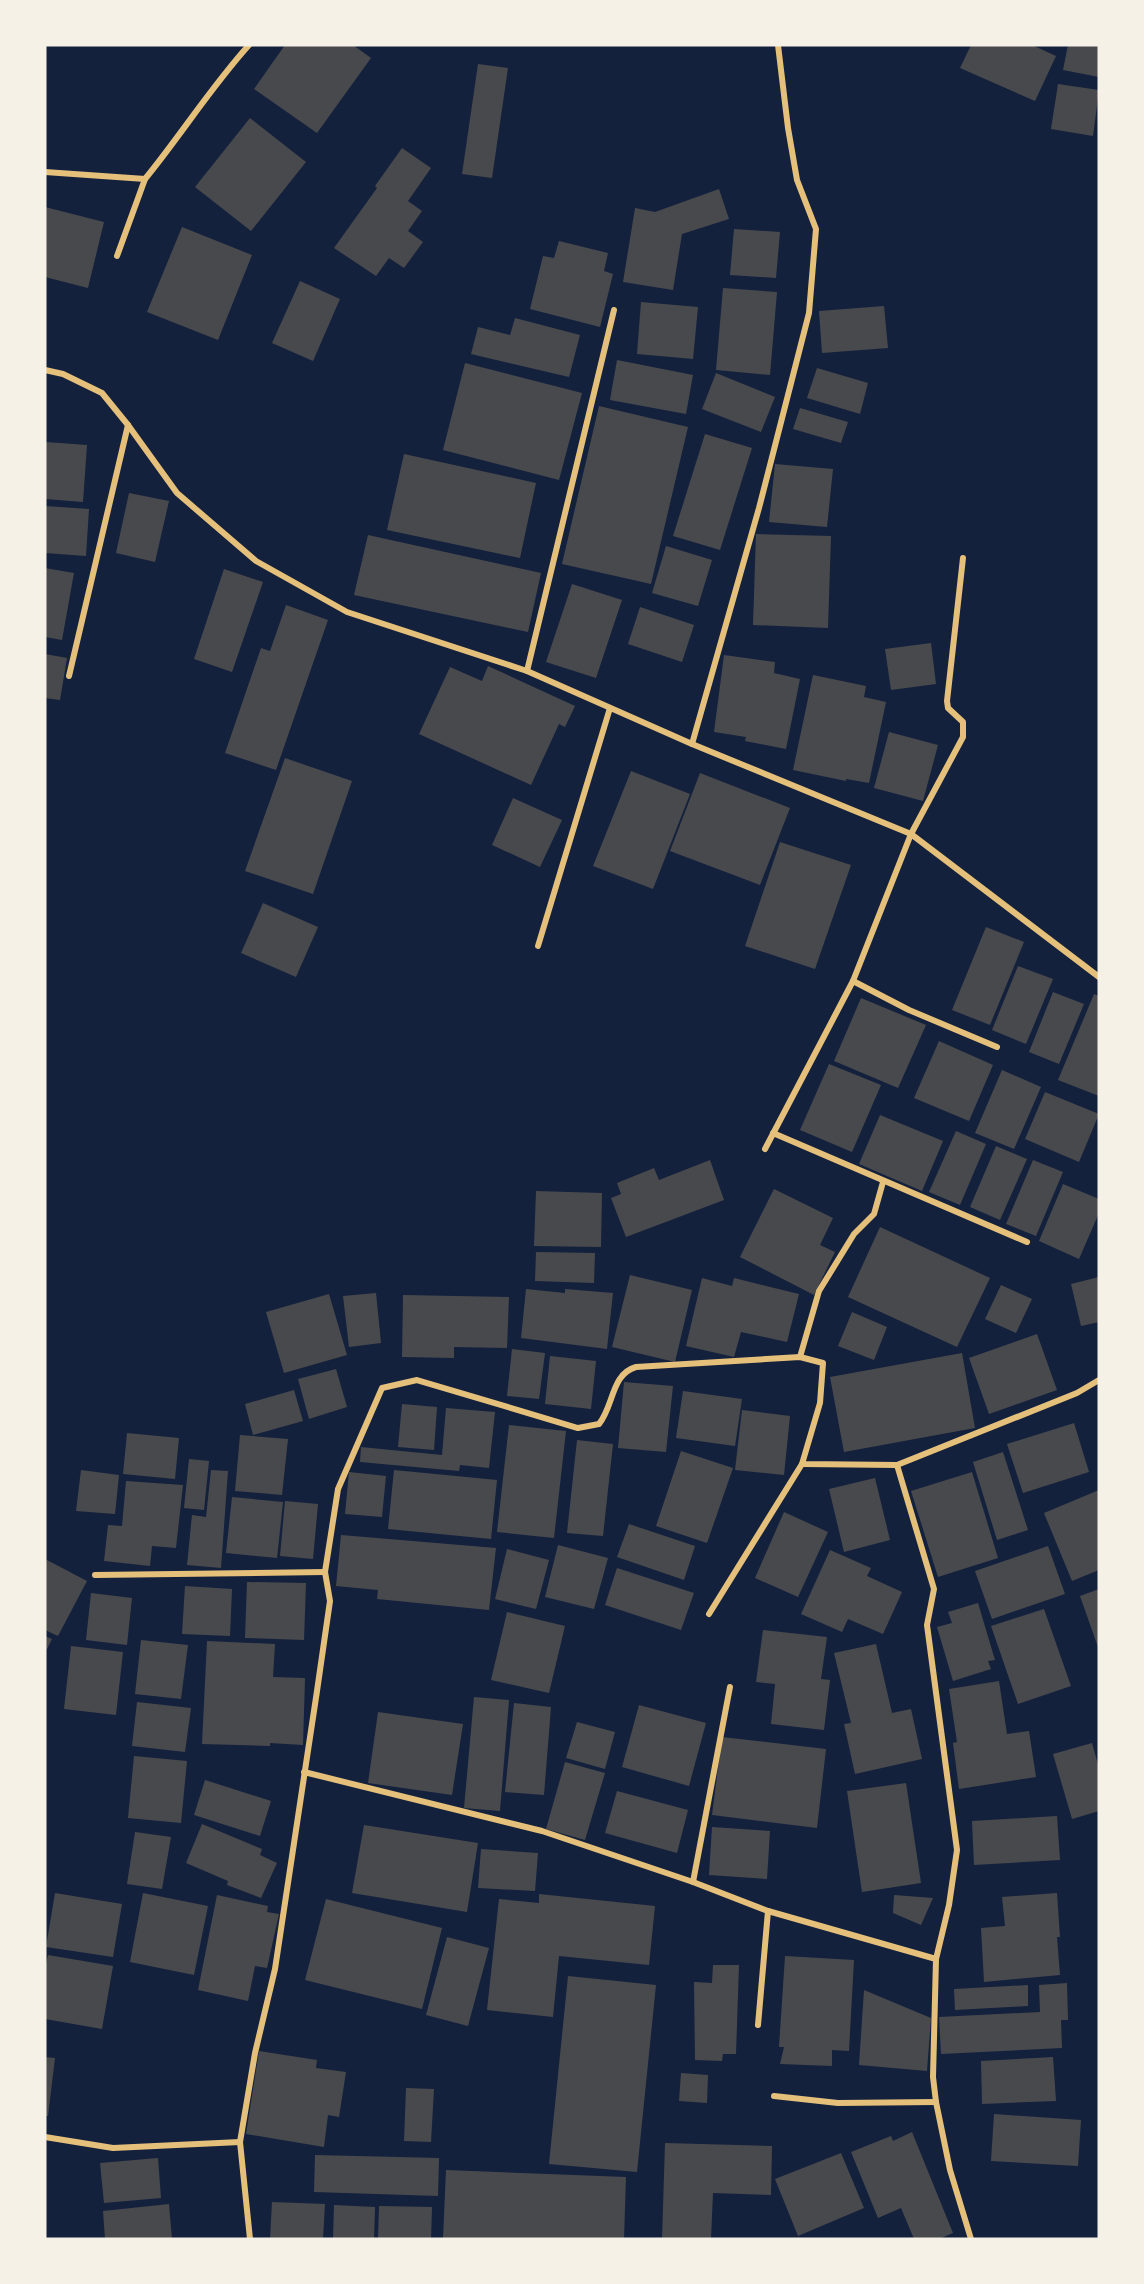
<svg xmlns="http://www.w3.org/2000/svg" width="1144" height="2284" viewBox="0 0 1144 2284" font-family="'Noto Sans',sans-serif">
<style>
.building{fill:#48494c}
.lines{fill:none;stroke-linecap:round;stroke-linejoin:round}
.minor{stroke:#e5c07b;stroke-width:6}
</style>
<rect width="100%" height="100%" fill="#14213d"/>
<!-- building -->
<g class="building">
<polygon points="285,45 353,45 371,58 317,133 254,89"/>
<polygon points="971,45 1032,45 1056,56 1035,101 960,68"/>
<polygon points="1068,45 1099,45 1099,77 1063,70"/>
<polygon points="478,64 508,68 492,178 462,174"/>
<polygon points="1058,84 1099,90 1093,136 1051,129"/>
<polygon points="250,118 306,162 251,231 195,187"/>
<polygon points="402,148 431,168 408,201 422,211 408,231 423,242 404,268 389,258 376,276 334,248 377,188 375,186"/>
<polygon points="719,189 729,219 682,234 673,290 623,282 635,208 655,212"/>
<polygon points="45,207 104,222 88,288 45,277"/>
<polygon points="182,227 252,255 218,340 147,312"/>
<polygon points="734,229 780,232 776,278 730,275"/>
<polygon points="559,241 608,253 604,271 613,274 600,327 530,309 543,256 554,258"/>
<polygon points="300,281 340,299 313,361 272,343"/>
<polygon points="723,288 777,292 770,375 716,370"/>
<polygon points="641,302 698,307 693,359 637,354"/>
<polygon points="884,306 888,348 822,353 819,311"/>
<polygon points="515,318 580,335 569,377 471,354 478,327 510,335"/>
<polygon points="617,360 693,375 686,414 610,400"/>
<polygon points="465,363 582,393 559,480 443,450"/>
<polygon points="817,368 868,383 860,414 807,398"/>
<polygon points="716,373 775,397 761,432 702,409"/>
<polygon points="599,406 688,427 651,584 562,564"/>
<polygon points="800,408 848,422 841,443 793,429"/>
<polygon points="705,434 752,448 720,550 673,536"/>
<polygon points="45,442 87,445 83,502 45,499"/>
<polygon points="404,454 536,483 520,558 387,530"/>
<polygon points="775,464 833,469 827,527 769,522"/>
<polygon points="129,493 169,501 155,562 116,553"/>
<polygon points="45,506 89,509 86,556 45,553"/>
<polygon points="756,534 831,536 828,628 753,625"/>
<polygon points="368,535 541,573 528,632 354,595"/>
<polygon points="666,546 712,560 698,606 652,593"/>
<polygon points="45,568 74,573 62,640 45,637"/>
<polygon points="224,569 263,582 232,672 194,659"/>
<polygon points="572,584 622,600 596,678 546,662"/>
<polygon points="286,605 328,620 276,770 225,753 261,648 270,651"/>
<polygon points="640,607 694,625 682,662 628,644"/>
<polygon points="931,643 936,684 891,690 885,649"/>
<polygon points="45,654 67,658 60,700 45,698"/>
<polygon points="724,655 775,662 774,673 800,679 786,749 745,741 746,737 714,732"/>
<polygon points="488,666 575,706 565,727 559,724 531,785 419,734 450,667 482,681"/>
<polygon points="813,675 866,686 864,697 886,702 869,783 846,779 846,781 793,770"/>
<polygon points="889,732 938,745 923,801 874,788"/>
<polygon points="285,758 352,781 313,894 245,871"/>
<polygon points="631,771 690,794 653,889 593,866"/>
<polygon points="700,773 790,808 760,885 670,851"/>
<polygon points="513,798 562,820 540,867 492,845"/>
<polygon points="780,842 851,865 815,969 745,946"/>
<polygon points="263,903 318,927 296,977 241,953"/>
<polygon points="986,927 1024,942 990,1025 952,1010"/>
<polygon points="1018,966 1053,979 1026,1044 992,1030"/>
<polygon points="1053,992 1084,1004 1059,1064 1029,1052"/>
<polygon points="1094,994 1099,996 1099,1096 1058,1080"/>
<polygon points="861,998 926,1025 898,1088 834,1061"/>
<polygon points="939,1041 993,1065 969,1121 914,1098"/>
<polygon points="829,1064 881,1085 852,1152 800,1130"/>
<polygon points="1002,1070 1041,1087 1014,1149 975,1133"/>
<polygon points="1045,1092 1099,1114 1079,1162 1025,1139"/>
<polygon points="880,1115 943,1141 922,1191 859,1164"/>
<polygon points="956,1131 986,1144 960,1205 929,1192"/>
<polygon points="996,1146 1027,1159 1000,1220 970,1207"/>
<polygon points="710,1160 724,1200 626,1237 611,1198 621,1194 617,1183 654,1168 659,1180"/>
<polygon points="1033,1160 1063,1172 1036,1236 1006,1224"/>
<polygon points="1063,1184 1099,1199 1099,1213 1079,1259 1039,1241"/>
<polygon points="774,1189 833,1218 820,1245 835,1252 814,1295 740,1257"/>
<polygon points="536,1191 602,1193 601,1247 534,1246"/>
<polygon points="880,1227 990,1278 957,1347 848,1297"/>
<polygon points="536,1252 595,1253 594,1283 535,1281"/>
<polygon points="630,1275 692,1290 675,1362 612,1347"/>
<polygon points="1099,1277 1099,1322 1081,1326 1071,1284"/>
<polygon points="702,1278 732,1286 734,1278 799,1294 787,1342 741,1332 734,1357 686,1346"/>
<polygon points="1001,1285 1032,1299 1016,1333 985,1319"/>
<polygon points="526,1289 565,1293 565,1289 613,1293 607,1349 521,1338"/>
<polygon points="376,1293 381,1343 349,1347 343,1296"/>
<polygon points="329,1294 347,1355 284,1373 266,1312"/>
<polygon points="403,1295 509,1297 507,1348 454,1347 454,1358 402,1357"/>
<polygon points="852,1312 887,1327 874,1360 838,1346"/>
<polygon points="1037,1334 1057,1390 989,1414 969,1358"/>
<polygon points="512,1349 545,1353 539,1399 507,1396"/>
<polygon points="962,1353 975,1428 844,1452 830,1377"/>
<polygon points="550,1356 596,1361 591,1409 545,1404"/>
<polygon points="336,1369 347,1407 309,1419 298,1379"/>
<polygon points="624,1382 673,1386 666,1452 618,1448"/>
<polygon points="294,1390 303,1421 253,1435 245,1404"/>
<polygon points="683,1391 742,1399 735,1446 676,1438"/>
<polygon points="402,1404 437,1407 434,1450 398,1447"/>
<polygon points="446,1408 495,1412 489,1468 460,1465 459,1471 360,1462 361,1447 442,1455"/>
<polygon points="742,1410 790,1416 784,1475 735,1470"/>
<polygon points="1074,1423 1089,1472 1023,1493 1007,1444"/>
<polygon points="509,1425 566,1431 554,1538 497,1532"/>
<polygon points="127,1433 179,1438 175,1479 123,1474"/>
<polygon points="240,1435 288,1439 282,1495 235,1491"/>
<polygon points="577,1440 613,1444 603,1536 567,1533"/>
<polygon points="681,1451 733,1468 707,1543 656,1526"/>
<polygon points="1003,1452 1028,1530 997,1540 973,1462"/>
<polygon points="189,1459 209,1461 204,1510 184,1508"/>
<polygon points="81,1470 119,1475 115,1514 76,1511"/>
<polygon points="211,1470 228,1471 221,1568 187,1565 192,1515 206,1517"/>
<polygon points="394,1470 497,1480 491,1539 388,1529"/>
<polygon points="349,1472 386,1476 382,1517 345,1514"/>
<polygon points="972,1472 998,1558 938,1577 911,1491"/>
<polygon points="875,1478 890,1540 844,1552 829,1489"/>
<polygon points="126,1481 183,1485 176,1548 152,1546 150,1566 104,1561 108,1525 122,1526"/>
<polygon points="1099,1490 1099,1570 1072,1581 1044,1513"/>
<polygon points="232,1497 283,1502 277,1558 226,1553"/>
<polygon points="285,1501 318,1504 313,1559 280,1556"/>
<polygon points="784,1512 828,1532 798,1597 755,1578"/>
<polygon points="629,1524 695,1546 684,1580 617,1557"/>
<polygon points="341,1535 496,1548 489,1610 377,1599 378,1590 336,1586"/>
<polygon points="558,1545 608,1558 594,1609 545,1597"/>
<polygon points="1048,1546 1065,1594 992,1619 975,1571"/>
<polygon points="507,1549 549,1560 536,1609 495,1599"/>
<polygon points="830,1550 871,1568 867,1576 902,1592 883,1634 848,1619 842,1632 801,1614"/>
<polygon points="45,1559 87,1581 58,1636 45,1630"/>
<polygon points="617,1568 694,1593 681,1630 605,1605"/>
<polygon points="247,1582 306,1583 304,1640 245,1638"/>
<polygon points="185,1586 232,1589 230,1636 182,1634"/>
<polygon points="1099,1589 1099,1650 1080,1596"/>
<polygon points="91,1593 132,1598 127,1645 86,1640"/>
<polygon points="978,1603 995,1660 988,1661 991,1669 953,1681 937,1627 952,1623 948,1612"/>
<polygon points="1044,1609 1071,1686 1018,1704 991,1626"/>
<polygon points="507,1612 565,1626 549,1693 491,1680"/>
<polygon points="763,1630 827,1637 821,1679 830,1680 824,1730 771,1724 775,1684 756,1682"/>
<polygon points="45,1636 52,1639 45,1653"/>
<polygon points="141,1640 188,1645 181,1699 135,1694"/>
<polygon points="207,1641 275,1644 273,1677 305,1678 303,1745 270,1743 270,1746 202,1744"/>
<polygon points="876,1644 892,1713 911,1709 922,1759 855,1774 844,1724 851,1723 834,1653"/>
<polygon points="71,1646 123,1652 116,1715 64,1709"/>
<polygon points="999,1681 1007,1734 1029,1731 1036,1777 959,1789 953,1743 957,1742 949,1689"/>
<polygon points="474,1697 509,1700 500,1811 464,1808"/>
<polygon points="137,1702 191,1708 185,1752 132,1746"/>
<polygon points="514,1703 551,1707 544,1795 505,1792"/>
<polygon points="639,1705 706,1723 689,1786 622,1767"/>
<polygon points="378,1712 463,1724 452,1795 368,1783"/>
<polygon points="577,1722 615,1732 605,1769 566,1758"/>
<polygon points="722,1737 826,1749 817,1828 712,1815"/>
<polygon points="1092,1743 1099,1768 1099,1811 1072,1819 1053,1754"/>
<polygon points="134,1756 187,1761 181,1823 128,1818"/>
<polygon points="565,1762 605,1773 585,1840 546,1829"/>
<polygon points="205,1780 271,1801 260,1836 194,1815"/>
<polygon points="906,1783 921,1883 862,1892 847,1791"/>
<polygon points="617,1791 688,1810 677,1853 605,1833"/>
<polygon points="1057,1816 1060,1860 974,1865 972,1821"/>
<polygon points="202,1824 262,1849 260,1855 277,1863 261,1898 227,1885 228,1881 186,1863"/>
<polygon points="364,1825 478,1843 467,1912 352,1893"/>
<polygon points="712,1827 770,1831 767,1879 709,1875"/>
<polygon points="135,1832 171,1837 162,1889 127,1884"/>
<polygon points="481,1849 538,1853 535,1891 478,1888"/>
<polygon points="55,1893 122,1904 113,1957 46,1947"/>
<polygon points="143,1893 208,1906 194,1975 130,1962"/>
<polygon points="1057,1893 1060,1937 1057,1937 1060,1975 984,1982 981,1928 1005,1926 1002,1897"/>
<polygon points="539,1894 655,1906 649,1965 559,1956 553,2017 487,2010 499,1899 539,1903"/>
<polygon points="217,1895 268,1906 267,1912 279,1914 267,1968 255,1966 248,2001 198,1990"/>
<polygon points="894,1895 933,1898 921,1925 893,1913"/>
<polygon points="326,1899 442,1928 422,2009 305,1980"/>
<polygon points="447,1937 489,1948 468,2026 426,2015"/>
<polygon points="48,1955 113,1966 102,2029 45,2019 45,1969"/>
<polygon points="785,1956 854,1960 849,2051 832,2050 832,2066 780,2064 784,2047 779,2047"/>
<polygon points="713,1965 739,1965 736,2054 723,2054 722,2061 695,2060 694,1982 712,1983"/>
<polygon points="568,1976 656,1985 637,2172 549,2164"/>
<polygon points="1067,1983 1068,2020 1061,2020 1062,2048 941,2054 939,2017 1040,2012 1039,1985"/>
<polygon points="1028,1985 1028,2006 955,2010 954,1989"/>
<polygon points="864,1990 931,2018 927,2071 859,2065"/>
<polygon points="259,2051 317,2060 316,2068 346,2072 339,2117 328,2115 324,2147 246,2134"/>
<polygon points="45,2057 55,2058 48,2116 45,2116"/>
<polygon points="1053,2057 1056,2101 982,2104 981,2061"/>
<polygon points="681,2073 708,2075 707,2103 679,2101"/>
<polygon points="406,2088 434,2089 431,2142 404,2141"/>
<polygon points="994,2114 1081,2120 1078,2166 991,2161"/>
<polygon points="912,2132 953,2233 939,2239 914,2239 901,2208 878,2218 851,2152 891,2136 893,2141"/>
<polygon points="665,2143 772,2146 771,2195 713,2193 711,2239 662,2239"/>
<polygon points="841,2153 864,2208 798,2236 775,2179"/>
<polygon points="315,2155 439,2158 438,2196 314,2192"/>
<polygon points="158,2158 161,2198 104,2203 100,2163"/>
<polygon points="446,2170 626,2177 624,2239 443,2239"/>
<polygon points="272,2202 325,2204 323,2239 270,2239"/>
<polygon points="169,2204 172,2239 105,2239 103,2211"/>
<polygon points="334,2205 375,2207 374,2239 333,2239"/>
<polygon points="379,2206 432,2207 431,2239 378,2239"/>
</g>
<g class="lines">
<!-- minor -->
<g class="minor">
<path d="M45,172l100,7c36,-44 66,-92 104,-134"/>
<polyline points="117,256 145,179"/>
<polyline points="45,370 63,374 102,393 128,425 177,493 256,561 347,612 527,671 692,744 911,834 1099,977"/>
<polyline points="527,671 614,310"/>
<polyline points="69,676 128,425"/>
<polyline points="692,744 759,508 809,313 816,229 797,180 788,128 778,45"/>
<polyline points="538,946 610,708"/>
<polyline points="853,981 909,1010 997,1047"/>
<polyline points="773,1133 1027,1242"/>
<polyline points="765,1149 853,981 911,834 963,737 963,722 948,708 947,701 963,558"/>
<polyline points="800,1357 819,1291 854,1234 874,1214 883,1182"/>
<polyline points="897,1465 934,1589 927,1625 957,1850 949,1905 936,1959 933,2077 936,2102 950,2170 971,2239"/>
<polyline points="95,1575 325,1572"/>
<polyline points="709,1614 802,1464"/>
<polyline points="304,1772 542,1831 693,1882 768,1911 936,1959"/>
<polyline points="693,1882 730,1687"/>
<polyline points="758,2025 768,1911"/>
<polyline points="774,2096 838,2103 936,2102"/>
<polyline points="45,2137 113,2148 240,2142"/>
<path d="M250,2239l-10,-97 15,-89 20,-84 42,-278 13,-90 -5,-29 13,-83 44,-101 35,-8 161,48 21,-4c15,-18 12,-50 37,-57l164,-10 23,6 -3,40 -18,61 95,1 180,-72 22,-13"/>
</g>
</g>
<!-- border -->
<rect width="1144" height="2284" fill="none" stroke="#f6f1e7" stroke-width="93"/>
</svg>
